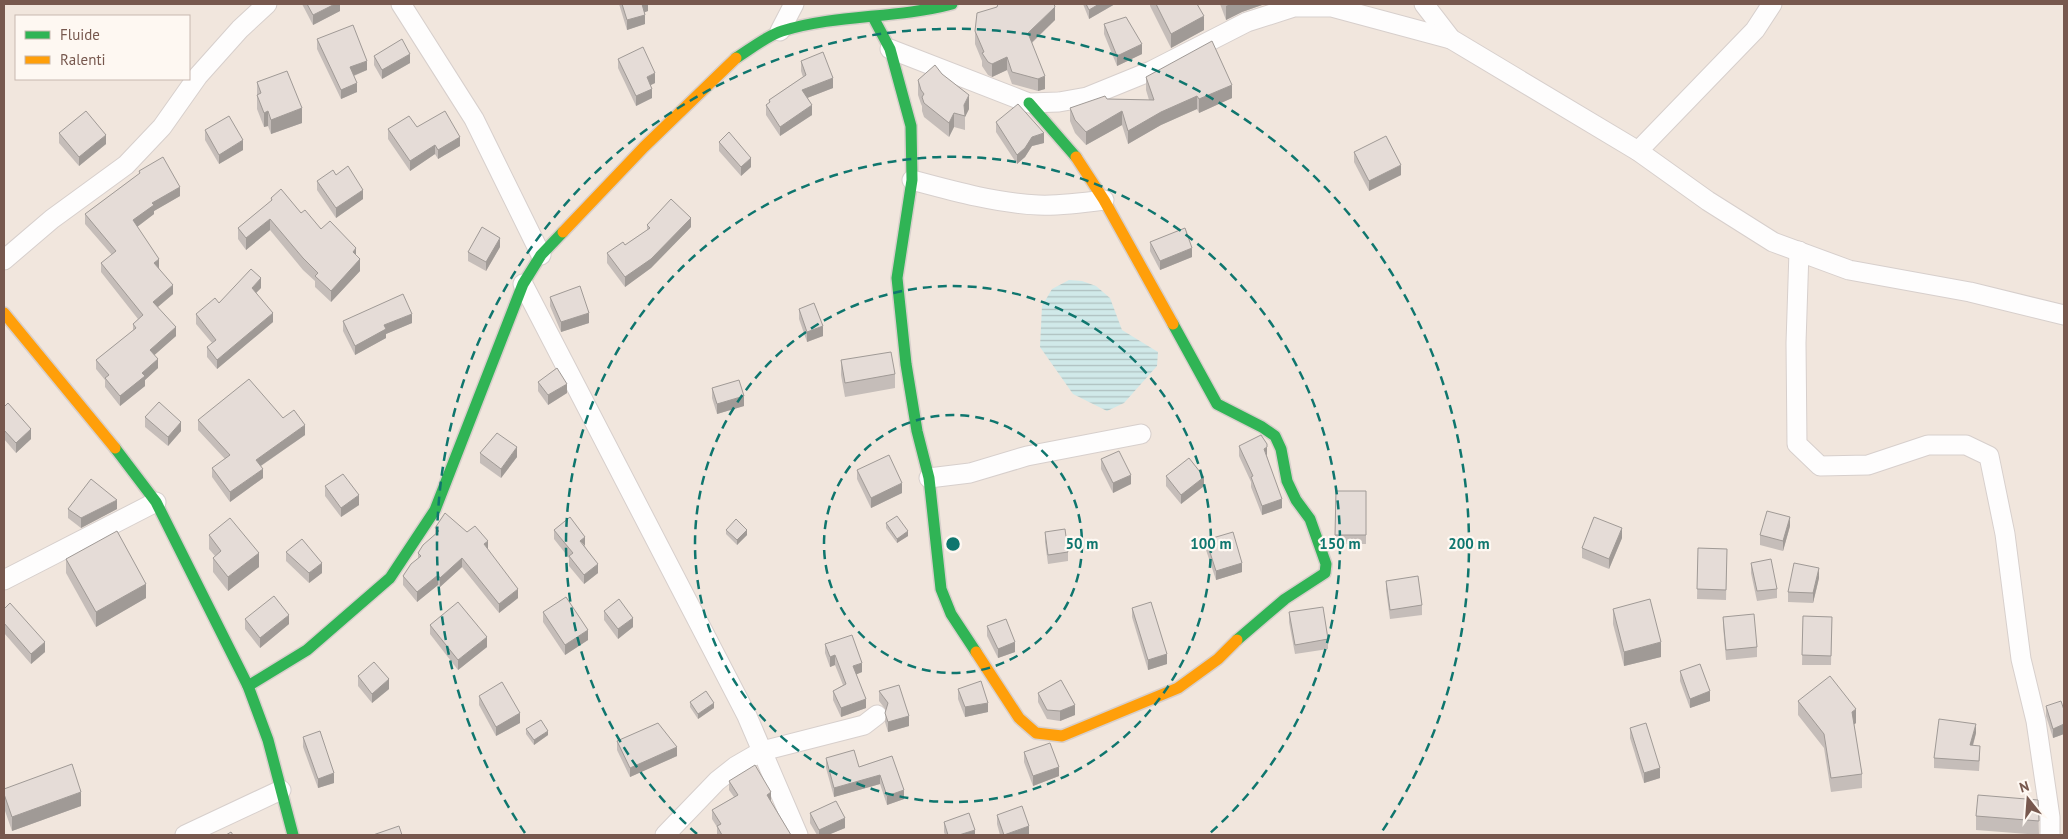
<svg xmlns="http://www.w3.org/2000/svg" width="2068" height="839" viewBox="0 0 2068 839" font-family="'PT Sans',sans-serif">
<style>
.residential{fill:#f1e6dd;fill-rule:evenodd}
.water{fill:url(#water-rules)}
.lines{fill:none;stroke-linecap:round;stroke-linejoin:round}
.street-casing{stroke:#d7cfcc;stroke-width:21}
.fast-casing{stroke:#d8cfcb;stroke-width:14}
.slow-casing{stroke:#d8cfcb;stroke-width:14}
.street{stroke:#fefdfd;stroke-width:19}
.fast{stroke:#30b455;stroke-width:11}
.slow{stroke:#ff9f0a;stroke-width:11}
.wall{fill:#c5bdb9}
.shaded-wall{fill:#a09a96}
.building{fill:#e5dcd7;stroke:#a09a96}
.ring{fill:none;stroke:#0f766e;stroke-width:2.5;stroke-dasharray:9 6}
.centre{fill:#0f766e;stroke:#fef8f2;stroke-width:2.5}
.ring-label{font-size:15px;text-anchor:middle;font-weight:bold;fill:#0f766e;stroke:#fef8f2;stroke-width:4.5;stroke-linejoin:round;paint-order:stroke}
</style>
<defs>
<pattern id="water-rules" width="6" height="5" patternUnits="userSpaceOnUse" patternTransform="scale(1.25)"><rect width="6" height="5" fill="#d0e9e9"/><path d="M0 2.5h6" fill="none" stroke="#aec0bf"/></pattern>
</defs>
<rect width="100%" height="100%" fill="#f8f4ef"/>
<!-- residential -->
<path class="residential" d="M4,4h2060v831h-2060zM16,16h173v63h-173z"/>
<!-- water -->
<polygon class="water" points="1069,280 1082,281 1096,286 1110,298 1122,330 1158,352 1157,366 1124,403 1107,411 1073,394 1040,347 1042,306 1052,289"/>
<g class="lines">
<defs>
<g id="street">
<polyline points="401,4 474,119 541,255"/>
<polyline points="1424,4 1451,39 1638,151 1708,201 1773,242 1849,270 1970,292 2064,315"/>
<polyline points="780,31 794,4"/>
<polyline points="890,49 1029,103 1059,102 1087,97 1151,71 1247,22 1294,7 1332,7 1451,39"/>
<polyline points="1638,151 1755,30 1772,4"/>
<path d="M912,180c41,11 84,23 126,25 22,1 44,-2 66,-5"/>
<polyline points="1799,251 1796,343 1797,444 1820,466 1868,465 1928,445 1966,445 1989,456 2005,534 2021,659 2036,721 2050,817 2050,835"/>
<polyline points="4,260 52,219 126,165 162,127 198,76 240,29 267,4"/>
<polyline points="523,284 747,716 798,835"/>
<polyline points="929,478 970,473 1027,456 1141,434"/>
<polyline points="4,580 156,502"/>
<polyline points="185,835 281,790"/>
<polyline points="665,835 717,781 736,766 762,751 864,725 877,715"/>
</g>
<g id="fast">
<polyline points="873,17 890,49 911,126 912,180 897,278 906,364 917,431 929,478 941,589 951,614 976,652"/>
<path d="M736,58c13,-8 32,-23 46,-27 55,-17 114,-12 170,-27"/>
<polyline points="1029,103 1076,157"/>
<polyline points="1173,324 1217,404 1262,427 1275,436 1281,449 1287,481 1296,500 1310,519 1326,564 1325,573 1285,599 1237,640"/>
<polyline points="115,448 156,502 248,686 268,740 293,835"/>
<polyline points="248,686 307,650 390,578 435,510 523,284 541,255 563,232"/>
</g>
<g id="slow">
<polyline points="1076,157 1104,200 1173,324"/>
<polyline points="563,232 644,147 736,58"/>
<polyline points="4,313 115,448"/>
<polyline points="976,652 1019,718 1036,733 1062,736 1178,688 1218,659 1237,640"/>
</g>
</defs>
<!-- street casing -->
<use href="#street" class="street-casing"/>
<!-- fast casing -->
<use href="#fast" class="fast-casing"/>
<!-- slow casing -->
<use href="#slow" class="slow-casing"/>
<!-- street -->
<use href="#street" class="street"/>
<!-- fast -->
<use href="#fast" class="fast"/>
<!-- slow -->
<use href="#slow" class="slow"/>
</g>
<!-- wall -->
<g class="wall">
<polygon points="302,4 340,4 340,11 313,25"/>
<polygon points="619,4 648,4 648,11 645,12 645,24 627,30"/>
<polygon points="1083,4 1115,4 1089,19"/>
<polygon points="1150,4 1197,4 1204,30 1171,48 1150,6"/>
<polygon points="1220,4 1262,4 1262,5 1242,12 1226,20"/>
<polygon points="1055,20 1032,43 1045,89 1038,91 1012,84 1007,70 992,77 988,75 982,66 982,61 975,44 975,31"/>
<polygon points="1104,24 1142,54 1117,66 1104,34"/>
<polygon points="317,39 367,70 354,76 357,92 341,99 317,49"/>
<polygon points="374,56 410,63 382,79 374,65"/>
<polygon points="618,59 655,83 650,85 652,98 636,106 618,68"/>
<polygon points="801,61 833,88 807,98 812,115 780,136 766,115 766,105 769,103 769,100 803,77 801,71"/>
<polygon points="942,74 969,109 965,117 965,130 954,127 949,137 924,117 922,111 922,106 921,104 918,95 918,80"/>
<polygon points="1146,77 1232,98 1199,113 1197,109 1161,125 1128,144 1122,125 1086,145 1075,133 1070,121 1070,108 1107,99 1149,100 1146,90"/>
<polygon points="257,82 302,123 271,134 268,126 264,127 257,109"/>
<polygon points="996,122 1044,143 1032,146 1025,157 1017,164 996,132"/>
<polygon points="417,127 460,146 438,159 435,154 410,171 388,139 388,129"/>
<polygon points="205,130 243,150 219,164 205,140"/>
<polygon points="59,133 106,144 79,166 59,143"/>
<polygon points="719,142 751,167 741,176 719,151"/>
<polygon points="1354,152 1401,175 1369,191 1354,162"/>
<polygon points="139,171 180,196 154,211 154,214 137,227 159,268 173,294 158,307 176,336 154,355 158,368 145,380 145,386 120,406 105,387 105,380 96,369 96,360 133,331 133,324 138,319 101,272 101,263 112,255 85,224 85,214 139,174"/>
<polygon points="317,181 363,199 336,218 317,190"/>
<polygon points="271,198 301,213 356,255 360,271 331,302 315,287 315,281 303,270 270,230 246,250 238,239 238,228 271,201"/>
<polygon points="647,225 691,227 651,268 625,287 607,263 607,253 625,245 647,230"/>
<polygon points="1150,242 1192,257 1160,270 1150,251"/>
<polygon points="500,247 486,271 468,261 468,252"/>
<polygon points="261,288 256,293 273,322 217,369 207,357 207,347 212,343 196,324 196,314 219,303"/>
<polygon points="550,297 589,323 561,332 550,306"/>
<polygon points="799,309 823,336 807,342 799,319"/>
<polygon points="343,321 412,323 386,334 386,338 355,355 343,331"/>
<polygon points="841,360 895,374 895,388 845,397 841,375"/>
<polygon points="538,382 567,393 548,405 538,391"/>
<polygon points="712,388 744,406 717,414 712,398"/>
<polygon points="4,407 31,439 16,453 4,439"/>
<polygon points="145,417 181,431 168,446 145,427"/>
<polygon points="283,418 305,435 261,466 263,478 230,502 212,477 212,468 225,459 198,430 198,420"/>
<polygon points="1239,446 1267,456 1282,508 1262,515 1251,487 1251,482 1239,456"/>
<polygon points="480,453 517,457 501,478 480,463"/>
<polygon points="1101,459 1131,484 1113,493 1101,469"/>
<polygon points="857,470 902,493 871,508 857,479"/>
<polygon points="1166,476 1204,486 1181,504 1166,486"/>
<polygon points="325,486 359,505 341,517 325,496"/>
<polygon points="1336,491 1366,491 1366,544 1335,544"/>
<polygon points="68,509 117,509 81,528 68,518"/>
<polygon points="886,523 908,536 897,543 886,528"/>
<polygon points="1790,526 1783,551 1760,545 1760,535"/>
<polygon points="435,528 488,550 518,598 499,613 462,567 440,587 438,585 417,602 403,585 403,576 418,559 418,553 435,535"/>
<polygon points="554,530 585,546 598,573 584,584 569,566 569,558 554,539"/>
<polygon points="726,530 747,535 737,545 726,534"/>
<polygon points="1045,532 1068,552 1068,561 1048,564 1045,542"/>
<polygon points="209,535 259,567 228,591 213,572 213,558 215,556 209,549"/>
<polygon points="1622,538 1609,569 1582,558 1582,548"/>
<polygon points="1206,540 1242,572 1216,580 1206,550"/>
<polygon points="1698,548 1727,549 1726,600 1697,599"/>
<polygon points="286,552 322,573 309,583 286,561"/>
<polygon points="66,559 146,598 96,627 66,573"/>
<polygon points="1751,563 1777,589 1777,598 1757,601 1751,573"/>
<polygon points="1819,578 1813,603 1788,602 1788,592"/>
<polygon points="1386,581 1422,605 1422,615 1390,619 1386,590"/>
<polygon points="1132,608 1167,664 1148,670 1132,617"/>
<polygon points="4,609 45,652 31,664 4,633"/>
<polygon points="1613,609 1661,657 1624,666 1613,624"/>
<polygon points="604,611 633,627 618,639 604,620"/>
<polygon points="543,612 588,640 565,655 543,622"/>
<polygon points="1289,612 1328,639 1328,649 1295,654 1289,622"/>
<polygon points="1803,616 1832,617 1831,665 1802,665"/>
<polygon points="1723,617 1757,647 1757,657 1726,660 1723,626"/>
<polygon points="245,619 289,624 260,648 245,629"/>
<polygon points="430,625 487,647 458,670 430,634"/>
<polygon points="987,626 1015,652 998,658 987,636"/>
<polygon points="825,644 862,672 856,674 866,708 841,717 833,700 833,691 843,685 835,665 830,667 825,653"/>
<polygon points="1680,671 1710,701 1690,708 1680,681"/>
<polygon points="358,676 389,689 372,703 358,686"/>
<polygon points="958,689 988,712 965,717 958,699"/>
<polygon points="879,691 909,726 888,732 885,722 886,710 879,701"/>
<polygon points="1038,693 1075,715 1060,721 1047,719 1038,702"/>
<polygon points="479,696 520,723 496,736 479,705"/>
<polygon points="1798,701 1856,723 1854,724 1862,774 1862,788 1831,792 1824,748 1798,715"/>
<polygon points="690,702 714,708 698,719 690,707"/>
<polygon points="2046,706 2064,710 2064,734 2053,738 2046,716"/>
<polygon points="1630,728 1660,778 1644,783 1630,738"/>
<polygon points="526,729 548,735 534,745 526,734"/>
<polygon points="1976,733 1973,746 1980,756 1979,771 1934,768 1934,758"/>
<polygon points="303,737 334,783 318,788 303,747"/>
<polygon points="617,741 677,756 630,777 617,750"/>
<polygon points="1024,752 1059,776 1033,786 1024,762"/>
<polygon points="892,756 904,799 887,805 880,784 834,797 826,768 826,758 859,767"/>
<polygon points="729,781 771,801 791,835 717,835 717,827 712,819 712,810 734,797 729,790"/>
<polygon points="4,789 81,806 12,831 4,808"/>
<polygon points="2038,800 2039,835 1976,830 1976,816"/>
<polygon points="810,813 845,828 828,835 817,835 810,823"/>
<polygon points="997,815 1029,835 1000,835 997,824"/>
<polygon points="944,822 975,835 945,835 944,832"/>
</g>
<!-- shaded-wall -->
<g class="shaded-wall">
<polygon points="335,4 340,4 340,11 313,25 313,15"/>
<polygon points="642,4 648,4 648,11 642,13"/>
<polygon points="1099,4 1115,4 1089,19 1089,10"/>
<polygon points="1230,4 1262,4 1262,5 1242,12 1226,20 1226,6"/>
<polygon points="1055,7 1055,20 1028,46 1028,33"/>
<polygon points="645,15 645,24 627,30 627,20"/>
<polygon points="1204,16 1204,30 1171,48 1171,34"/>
<polygon points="1142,44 1142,54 1117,66 1117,56"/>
<polygon points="410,54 410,63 382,79 382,70"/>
<polygon points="1007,57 1007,70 992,77 992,64"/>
<polygon points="367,61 367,70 350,77 350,67"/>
<polygon points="655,73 655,83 647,87 647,77"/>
<polygon points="1045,76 1045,89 1038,91 1038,79"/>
<polygon points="833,78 833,88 802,100 802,90"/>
<polygon points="357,83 357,92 341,99 341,90"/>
<polygon points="1232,85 1232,98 1199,113 1199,99"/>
<polygon points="652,89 652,98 636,106 636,96"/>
<polygon points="969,95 969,109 965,117 964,105"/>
<polygon points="1197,96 1197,109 1161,125 1128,144 1128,131 1161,112"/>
<polygon points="812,105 812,115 780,136 780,127"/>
<polygon points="302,108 302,123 271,134 271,120"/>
<polygon points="268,111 268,126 264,127 264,113"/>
<polygon points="1122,111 1122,125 1086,145 1086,132"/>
<polygon points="954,113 954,127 949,137 949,123"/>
<polygon points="1044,133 1044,143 1032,146 1025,157 1017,164 1017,155 1032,137"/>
<polygon points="106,135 106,144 79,166 79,157"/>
<polygon points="460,137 460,146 438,159 438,150"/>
<polygon points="243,140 243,150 219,164 219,155"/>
<polygon points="435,145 435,154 410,171 410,161"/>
<polygon points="751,158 751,167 741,176 741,167"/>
<polygon points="1401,165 1401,175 1369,191 1369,181"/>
<polygon points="180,187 180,196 154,211 154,214 133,230 133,220 152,203"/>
<polygon points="363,190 363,199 336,218 336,208"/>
<polygon points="691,218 691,227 651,268 625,287 625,277"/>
<polygon points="270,219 270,230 246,250 246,238"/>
<polygon points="500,238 500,247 486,271 486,262"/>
<polygon points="356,248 356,260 353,252"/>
<polygon points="1192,248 1192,257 1160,270 1160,261"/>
<polygon points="159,259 159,269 154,263"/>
<polygon points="360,259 360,271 331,302 331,291"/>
<polygon points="261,278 261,288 252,297 252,288"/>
<polygon points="173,285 173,294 153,311 153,302"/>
<polygon points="273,313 273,322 217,369 217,360"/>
<polygon points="589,313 589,323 561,332 561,322"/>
<polygon points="412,314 412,323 386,334 386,338 355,355 355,346 384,325"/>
<polygon points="823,326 823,336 807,342 807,332"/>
<polygon points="176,327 176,336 150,359 150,350"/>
<polygon points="158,359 158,368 145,380 145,386 120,406 120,396 142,373"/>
<polygon points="567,384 567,393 548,405 548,395"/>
<polygon points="744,396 744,406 717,414 717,404"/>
<polygon points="181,422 181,431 168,446 168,437"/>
<polygon points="305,425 305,435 256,469 256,460"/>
<polygon points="31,429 31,439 16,453 16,443"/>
<polygon points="517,447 517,457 501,478 501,469"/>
<polygon points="1267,447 1267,457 1264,449"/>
<polygon points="263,469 263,478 230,502 230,492"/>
<polygon points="1131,475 1131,484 1113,493 1113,483"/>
<polygon points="1204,477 1204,486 1181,504 1181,495"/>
<polygon points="902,483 902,493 871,508 871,498"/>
<polygon points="359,495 359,505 341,517 341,508"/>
<polygon points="1282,499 1282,508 1262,515 1262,506"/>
<polygon points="117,500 117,509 81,528 81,518"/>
<polygon points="1790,517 1790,526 1783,551 1783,541"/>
<polygon points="1622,528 1622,538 1609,569 1609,559"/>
<polygon points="747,530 747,535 737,545 737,540"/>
<polygon points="908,531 908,536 897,543 897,539"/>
<polygon points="585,537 585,546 580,541"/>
<polygon points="488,541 488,550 484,544"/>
<polygon points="259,553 259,567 228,591 228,577"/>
<polygon points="462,558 462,567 440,587 440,578"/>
<polygon points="322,563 322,573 309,583 309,573"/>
<polygon points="1242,563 1242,572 1216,580 1216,571"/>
<polygon points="598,564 598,573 584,584 584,575"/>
<polygon points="1819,568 1819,578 1813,603 1813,593"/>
<polygon points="438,575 438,585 417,602 417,592"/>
<polygon points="146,584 146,598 96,627 96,612"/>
<polygon points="518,589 518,598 499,613 499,604"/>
<polygon points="289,615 289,624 260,648 260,638"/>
<polygon points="633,618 633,627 618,639 618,629"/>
<polygon points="588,630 588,640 565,655 565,645"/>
<polygon points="487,637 487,647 458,670 458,660"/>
<polygon points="45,642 45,652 31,664 31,654"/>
<polygon points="1015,642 1015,652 998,658 998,649"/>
<polygon points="1661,642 1661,657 1624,666 1624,652"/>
<polygon points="1167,654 1167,664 1148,670 1148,660"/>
<polygon points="835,655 835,665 830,667 830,657"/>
<polygon points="862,663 862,672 853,676 853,666"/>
<polygon points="389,679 389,689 372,703 372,694"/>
<polygon points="1710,691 1710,701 1690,708 1690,699"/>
<polygon points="866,699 866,708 841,717 841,708"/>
<polygon points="714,703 714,708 698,719 698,714"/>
<polygon points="988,703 988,712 965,717 965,707"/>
<polygon points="1075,705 1075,715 1060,721 1060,711"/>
<polygon points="1856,709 1856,723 1852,726 1852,712"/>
<polygon points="520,713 520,723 496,736 496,727"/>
<polygon points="909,716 909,726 888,732 888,722"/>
<polygon points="1976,724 1976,733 1970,755 1970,745"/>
<polygon points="2064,724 2064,734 2053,738 2053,729"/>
<polygon points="548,731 548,735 534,745 534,740"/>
<polygon points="677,747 677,756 630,777 630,768"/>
<polygon points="1059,767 1059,776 1033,786 1033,776"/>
<polygon points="1660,768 1660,778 1644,783 1644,773"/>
<polygon points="334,773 334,783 318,788 318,779"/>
<polygon points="880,775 880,784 834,797 834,788"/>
<polygon points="904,790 904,799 887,805 887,796"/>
<polygon points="81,792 81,806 12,831 12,817"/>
<polygon points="771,792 771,801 767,804 767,795"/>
<polygon points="845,818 845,828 828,835 819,835 819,830"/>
<polygon points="1029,826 1029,835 1004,835"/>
<polygon points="975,830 975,835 959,835"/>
</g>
<!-- building -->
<g class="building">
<polygon points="307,4 335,4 313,15"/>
<polygon points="622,4 642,4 645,15 627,20"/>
<polygon points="998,4 1054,4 1055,7 1028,33 1045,76 1038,79 1012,72 1007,57 992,64 988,62 982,53 984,52 975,31 977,13 997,7"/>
<polygon points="1086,4 1099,4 1089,10"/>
<polygon points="1156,4 1197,4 1204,16 1171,34"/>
<polygon points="1126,17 1142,44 1117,56 1104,24"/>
<polygon points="353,25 367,61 350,67 357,83 341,90 317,39"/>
<polygon points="402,39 410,54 382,70 374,56"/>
<polygon points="1212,41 1232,85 1199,99 1197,96 1161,112 1128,131 1122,111 1086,132 1075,120 1070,108 1105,96 1107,99 1154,100 1146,77"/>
<polygon points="643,47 655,73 647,77 652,89 636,96 618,59"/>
<polygon points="823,52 833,78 802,90 812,105 780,127 766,105 770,102 769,100 806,75 801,61"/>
<polygon points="935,65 942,74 969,95 964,105 965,116 954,113 949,123 924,103 922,97 924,94 921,90 918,80"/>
<polygon points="287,71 302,108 271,120 268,111 264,113 257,95 261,93 257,82"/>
<polygon points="1018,104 1044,133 1032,137 1025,148 1017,155 996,122"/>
<polygon points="86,111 106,135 79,157 59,133"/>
<polygon points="445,111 460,137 438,150 435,145 410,161 388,129 409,116 417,127"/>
<polygon points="229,116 243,140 219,155 205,130"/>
<polygon points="729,132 751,158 741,167 719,142"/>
<polygon points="1386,136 1401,165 1369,181 1354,152"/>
<polygon points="163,157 180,187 152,203 154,205 133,220 159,259 154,263 173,285 153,302 176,327 150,350 158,359 142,373 145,376 120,396 105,378 109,375 96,360 136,328 133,324 143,315 101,263 116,251 85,214 140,173 139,171"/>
<polygon points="348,166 363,190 336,208 317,181 333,170 336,175"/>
<polygon points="281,189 301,213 305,210 321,229 330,221 356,248 353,252 360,259 331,291 315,276 318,273 303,258 270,219 246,238 238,228 272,200 271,198"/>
<polygon points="671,199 691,218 651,259 625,277 607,253 623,242 625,245 650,228 647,225"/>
<polygon points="482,227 500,238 486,262 468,252"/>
<polygon points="1185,228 1192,248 1160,261 1150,242"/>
<polygon points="251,269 261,278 252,288 273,313 217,360 207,347 216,340 196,314 215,298 219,303"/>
<polygon points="580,286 589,313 561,322 550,297"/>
<polygon points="403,294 412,314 384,325 386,329 355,346 343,321"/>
<polygon points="814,303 823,326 807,332 799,309"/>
<polygon points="891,352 895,374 845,383 841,360"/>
<polygon points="557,368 567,384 548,395 538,382"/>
<polygon points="249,379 283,418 294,410 305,425 256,460 263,469 230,492 212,468 230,455 198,420"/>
<polygon points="739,380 744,396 717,404 712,388"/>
<polygon points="159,402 181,422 168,437 145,417"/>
<polygon points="8,403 31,429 16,443 4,430 4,407"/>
<polygon points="497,433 517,447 501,469 480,453"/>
<polygon points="1261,435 1267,444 1267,447 1264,449 1282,499 1262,506 1251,477 1253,476 1239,446"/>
<polygon points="1119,451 1131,475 1113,483 1101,459"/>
<polygon points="889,455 902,483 871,498 857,470"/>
<polygon points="1189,458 1204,477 1181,495 1166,476"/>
<polygon points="343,474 359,495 341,508 325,486"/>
<polygon points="91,479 117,500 81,518 68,509"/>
<polygon points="1336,491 1366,491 1366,535 1335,535"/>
<polygon points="1767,511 1790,517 1783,541 1760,535"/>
<polygon points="445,513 467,532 475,526 488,541 484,544 518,589 499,604 462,558 440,578 438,575 417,592 403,576 411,564 421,556 418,553 423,545 439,531 435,528"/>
<polygon points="897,516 908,531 897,539 886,523"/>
<polygon points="570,517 585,537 580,541 598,564 584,575 569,556 573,553 554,530"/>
<polygon points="1594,517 1622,528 1609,559 1582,548"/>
<polygon points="230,518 259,553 228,577 213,558 221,551 209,535"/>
<polygon points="736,519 747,530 737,540 726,530"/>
<polygon points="1065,529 1068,552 1048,555 1045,532"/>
<polygon points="117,531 146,584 96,612 66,559"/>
<polygon points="1233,532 1242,563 1216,571 1206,540"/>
<polygon points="302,539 322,563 309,573 286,552"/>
<polygon points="1698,548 1727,549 1726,590 1697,589"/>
<polygon points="1771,559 1777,589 1757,591 1751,563"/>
<polygon points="1794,563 1819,568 1813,593 1788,592"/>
<polygon points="1418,576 1422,605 1390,610 1386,581"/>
<polygon points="274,596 289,615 260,638 245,619"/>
<polygon points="566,597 588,630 565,645 543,612"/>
<polygon points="619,599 633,618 618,629 604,611"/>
<polygon points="1650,599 1661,642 1624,652 1613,609"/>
<polygon points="458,602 487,637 458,660 430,625"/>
<polygon points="1151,602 1167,654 1148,660 1132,608"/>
<polygon points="10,603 45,642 31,654 4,623 4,609"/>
<polygon points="1323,607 1328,639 1295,645 1289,612"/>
<polygon points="1754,614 1757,647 1726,650 1723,617"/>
<polygon points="1803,616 1832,617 1831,656 1802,655"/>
<polygon points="1006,619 1015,642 998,649 987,626"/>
<polygon points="852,635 862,663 853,666 866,699 841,708 833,691 846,684 835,655 830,657 825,644"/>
<polygon points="374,662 389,679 372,694 358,676"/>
<polygon points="1700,664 1710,691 1690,699 1680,671"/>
<polygon points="1830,676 1856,709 1852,712 1862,774 1831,778 1824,734 1798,701"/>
<polygon points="1061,680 1075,705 1060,711 1047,710 1038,693"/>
<polygon points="981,681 988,703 965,707 958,689"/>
<polygon points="502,682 520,713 496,727 479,696"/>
<polygon points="899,685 909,716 888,722 885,713 888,703 879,691"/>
<polygon points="706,691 714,703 698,714 690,702"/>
<polygon points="2061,701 2064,710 2064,724 2053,729 2046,706"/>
<polygon points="1939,719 1976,724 1970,745 1980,746 1979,761 1934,758"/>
<polygon points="541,720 548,731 534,740 526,729"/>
<polygon points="658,723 677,747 630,768 617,741"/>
<polygon points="1646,723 1660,768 1644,773 1630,728"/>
<polygon points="320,731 334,773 318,779 303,737"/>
<polygon points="1050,743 1059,767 1033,776 1024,752"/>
<polygon points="854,750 859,767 892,756 904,790 887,796 880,775 834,788 826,758"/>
<polygon points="72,764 81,792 12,817 4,794 4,789"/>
<polygon points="755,765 771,792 767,795 791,835 722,835 717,826 721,824 712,810 738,795 729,781"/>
<polygon points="1978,795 2038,800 2039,821 1976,816"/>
<polygon points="836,801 845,818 819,830 810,813"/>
<polygon points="1022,806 1029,826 1004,835 997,815"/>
<polygon points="969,813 975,830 959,835 948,835 944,822"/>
<polygon points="399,826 402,835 373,835"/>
<polygon points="231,832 233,835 226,835"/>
</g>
<!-- distance rings -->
<g class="ring">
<circle cx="953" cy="544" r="129"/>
<circle cx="953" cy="544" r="258"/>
<path d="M697 834A387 387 0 1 1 1209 834"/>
<path d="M525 833A516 516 0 1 1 1381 833"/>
</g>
<circle cx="953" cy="544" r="8" class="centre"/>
<g class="ring-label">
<text x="1082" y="549">50 m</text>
<text x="1211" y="549">100 m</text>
<text x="1340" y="549">150 m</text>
<text x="1469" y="549">200 m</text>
</g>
<!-- border -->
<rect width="2068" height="839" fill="none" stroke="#77584e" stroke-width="10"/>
<!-- legend -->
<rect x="15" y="15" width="175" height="65" fill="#fef8f2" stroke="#c8b8b0"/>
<rect x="25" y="31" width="25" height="8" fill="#30b455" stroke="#c8b8b0"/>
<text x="60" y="40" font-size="15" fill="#77584e">Fluide</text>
<rect x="25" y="56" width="25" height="8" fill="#ff9f0a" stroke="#c8b8b0"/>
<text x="60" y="65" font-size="15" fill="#77584e">Ralenti</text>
<!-- north arrow -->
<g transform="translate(2028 799) rotate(343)" stroke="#fef8f2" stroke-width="4" paint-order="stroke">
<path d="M0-4L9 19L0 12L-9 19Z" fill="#77584e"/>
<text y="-8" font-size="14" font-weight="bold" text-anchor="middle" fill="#77584e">N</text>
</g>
</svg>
